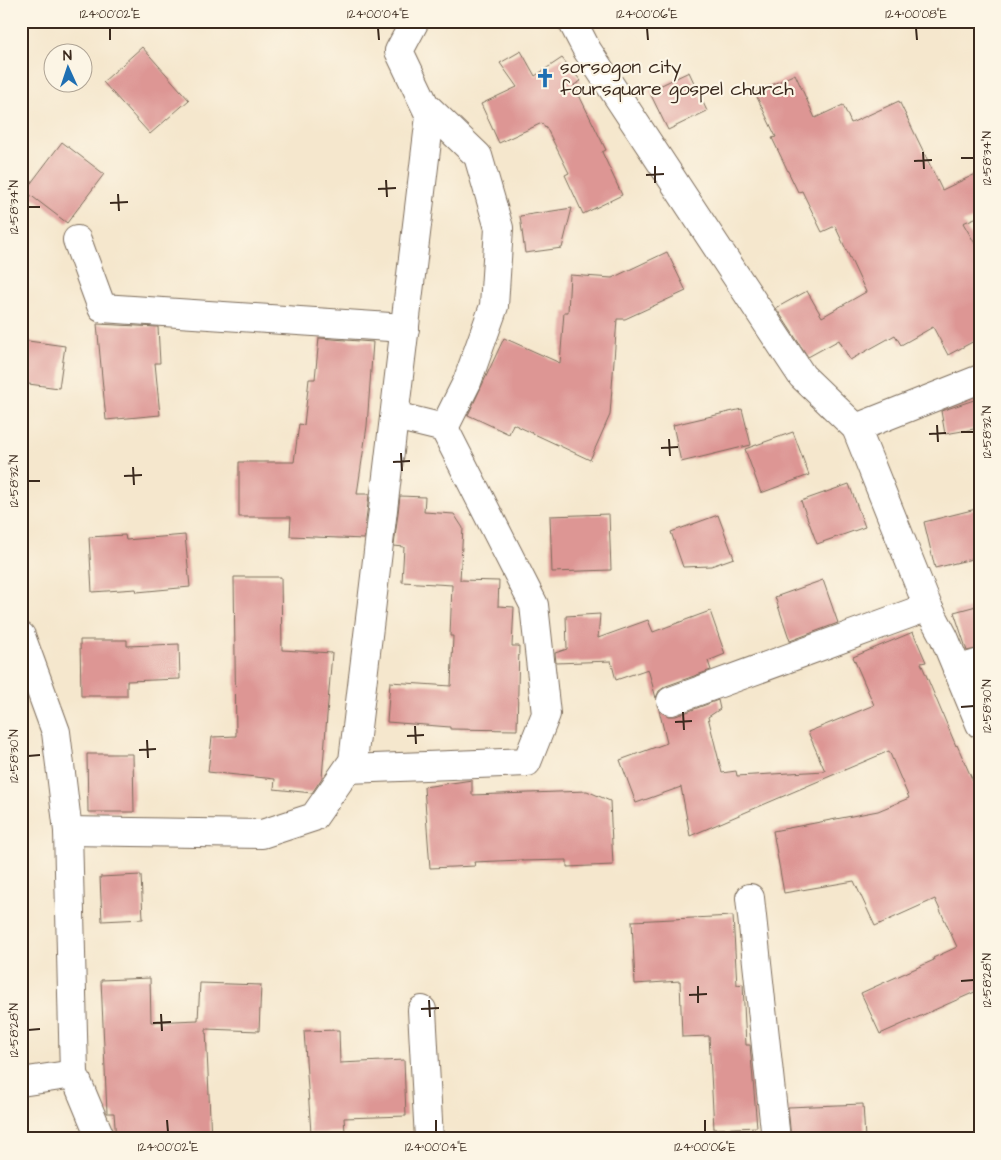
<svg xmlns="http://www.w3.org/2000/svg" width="1001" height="1160" viewBox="0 0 1001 1160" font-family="'Architects Daughter',sans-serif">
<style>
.building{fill:#dd9694}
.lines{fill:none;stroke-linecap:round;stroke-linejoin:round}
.minor-casing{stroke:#7c6c5b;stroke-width:30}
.minor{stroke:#fff;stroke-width:28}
.ticks{fill:none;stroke:#3b2a1e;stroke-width:2}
.labels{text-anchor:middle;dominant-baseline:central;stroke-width:4.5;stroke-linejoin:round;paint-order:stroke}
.poi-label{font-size:19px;fill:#3b2a1e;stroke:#fcf5e5;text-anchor:start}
.neatline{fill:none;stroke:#3b2a1e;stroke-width:2}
.ticks-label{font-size:12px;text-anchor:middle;fill:#3b2a1e}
</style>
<rect width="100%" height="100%" fill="#fcf5e5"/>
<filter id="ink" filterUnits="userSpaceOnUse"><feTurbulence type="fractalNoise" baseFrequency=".02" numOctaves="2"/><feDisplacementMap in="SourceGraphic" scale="10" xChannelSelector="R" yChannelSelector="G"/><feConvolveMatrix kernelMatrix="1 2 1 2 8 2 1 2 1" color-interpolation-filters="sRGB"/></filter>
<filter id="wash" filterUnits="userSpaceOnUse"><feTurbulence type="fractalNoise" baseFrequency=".0096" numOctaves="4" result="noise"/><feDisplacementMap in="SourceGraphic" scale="20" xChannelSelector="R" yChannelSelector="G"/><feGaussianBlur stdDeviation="1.12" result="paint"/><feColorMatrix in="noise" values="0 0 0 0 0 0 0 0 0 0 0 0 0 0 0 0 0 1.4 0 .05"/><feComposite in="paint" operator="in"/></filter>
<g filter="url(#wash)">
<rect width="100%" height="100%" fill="#f5e7cd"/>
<g id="blocks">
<!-- building -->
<g class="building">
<polygon points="142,47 189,100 150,134 103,82"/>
<polygon points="521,51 535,76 562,58 581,81 574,85 606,150 602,152 622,195 583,214 565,175 569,173 546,127 545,128 542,123 499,143 481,104 517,87 500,63"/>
<polygon points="689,72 707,111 668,130 649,91"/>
<polygon points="795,74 815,118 843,105 851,123 899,101 942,190 980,172 980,216 963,223 980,252 980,338 948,355 933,327 901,345 895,335 850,360 839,340 808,357 776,308 807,291 822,317 866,292 835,226 822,232 802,191 798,192 772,138 776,137 755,93"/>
<polygon points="62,142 104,174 67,223 25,191"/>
<polygon points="572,208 562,248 525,253 520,216"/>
<polygon points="667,252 686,291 625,319 617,319 610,415 590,460 513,424 509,434 468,415 504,338 560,363 564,312 568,312 570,275 612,278"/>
<polygon points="97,324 158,327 160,363 155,363 160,415 106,420"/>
<polygon points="319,338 373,342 367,426 357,494 369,494 364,539 290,536 291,517 239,517 239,462 294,462 299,424 304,425 309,379 315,379"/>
<polygon points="21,340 65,346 59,388 21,383"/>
<polygon points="980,398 980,428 945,434 941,411"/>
<polygon points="742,409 751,445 681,462 673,425"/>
<polygon points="793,432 809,475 761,493 745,449"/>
<polygon points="849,484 865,527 817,544 801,501"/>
<polygon points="400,496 425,497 424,512 454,514 463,528 460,580 499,581 498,606 514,607 512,646 519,646 517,730 450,729 450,727 387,722 390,682 451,686 453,636 450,636 452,585 402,582 404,547 394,546"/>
<polygon points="980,508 980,557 935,568 924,522"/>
<polygon points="609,514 611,570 552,572 550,516"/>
<polygon points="718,515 734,558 711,566 683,567 671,532"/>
<polygon points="125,535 126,540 185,535 190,587 137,592 136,589 92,592 89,537"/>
<polygon points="234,577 281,577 282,650 332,653 322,778 312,793 274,789 275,779 208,772 212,737 236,736"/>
<polygon points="823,580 838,623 790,641 775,597"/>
<polygon points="980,605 980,648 967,651 954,612"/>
<polygon points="710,611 725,654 708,661 711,670 666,686 659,691 656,698 648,669 616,680 611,661 556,663 555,653 567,649 566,616 600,614 598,638 648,620 653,632"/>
<polygon points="913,632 926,662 921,663 956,746 957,745 980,797 980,997 977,991 880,1034 861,993 934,960 933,958 957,947 935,899 875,926 854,881 784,893 773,831 878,811 909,798 889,751 690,836 681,787 636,803 620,760 667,743 659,710 668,716 676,716 718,700 720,709 708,717 722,773 736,771 737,776 825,771 808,732 874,705 853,657"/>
<polygon points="80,640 127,640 127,646 179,644 180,679 127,681 127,696 81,696"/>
<polygon points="87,754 133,754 134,812 88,812"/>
<polygon points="472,780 472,795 587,791 610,801 613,865 567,867 567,860 522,861 522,860 474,862 475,866 430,868 424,787"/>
<polygon points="141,875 143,919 102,921 100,877"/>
<polygon points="733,916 737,985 743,984 746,1045 750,1045 757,1127 714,1129 709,1036 682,1037 680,981 635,984 632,921"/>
<polygon points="150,978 151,1022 198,1020 200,983 261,985 259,1031 206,1029 211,1139 116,1139 114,1113 107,1113 101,980"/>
<polygon points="339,1030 340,1063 404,1060 406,1116 344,1118 345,1132 311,1133 304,1031"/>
<polygon points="863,1104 865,1139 791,1139 788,1107"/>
</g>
</g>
</g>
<g filter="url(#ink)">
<use href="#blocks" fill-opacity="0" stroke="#7c6c5b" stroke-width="1"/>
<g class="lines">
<defs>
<g id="minor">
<polyline points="572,21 587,50 802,376 856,428 928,607 944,637 980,724"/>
<polyline points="427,107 478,156 499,228 494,306 467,382 444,428"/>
<polyline points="77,240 102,308 405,328"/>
<polyline points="856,428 980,379"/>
<polyline points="21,636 56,732 68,831 74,1074 101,1139"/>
<polyline points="957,670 980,663"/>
<polyline points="671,701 928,607"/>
<polyline points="348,769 527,762 546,714 534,605 444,428 395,416"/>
<polyline points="68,831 262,834 314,817 353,761 430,116 399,51 415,21"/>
<polyline points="750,898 776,1139"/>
<polyline points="422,1010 429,1139"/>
<polyline points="21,1082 74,1074"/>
</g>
</defs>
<!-- minor casing -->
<use href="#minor" class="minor-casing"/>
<!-- minor -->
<use href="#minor" class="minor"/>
</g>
</g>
<!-- ticks -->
<path class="ticks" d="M110,28v12M378,28l1,12M647,28l1,12M916,28l1,12M923,152l1,17M961,158h13M914,161l18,-1M655,166v17M646,175l18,-1M386,180l1,17M378,189l18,-1M118,194l1,17M110,203l18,-1M28,207h12M937,425l1,17M961,432h13M929,434l17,-1M669,439l1,17M661,448l17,-1M401,453l1,18M393,462l17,-1M133,467l1,18M124,476l18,-1M28,481h12M961,707l13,-1M683,712l1,18M675,722l17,-1M415,726l1,18M407,736l17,-1M147,740l1,18M139,750l17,-1M28,756l12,-1M961,981l13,-1M698,986v17M689,995l18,-1M429,1000l1,17M421,1009l18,-1M161,1014l1,17M153,1023l18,-1M28,1030l12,-1M167,1120l1,12M436,1120v12M705,1120v12"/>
<!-- icons -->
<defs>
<symbol id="church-bare" viewBox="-9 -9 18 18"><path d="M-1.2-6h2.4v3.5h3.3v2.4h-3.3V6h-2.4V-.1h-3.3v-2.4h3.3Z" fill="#1f6fb2" stroke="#fcf5e5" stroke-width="2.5" paint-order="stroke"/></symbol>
</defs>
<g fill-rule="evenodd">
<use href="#church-bare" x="531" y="64" width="28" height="28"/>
</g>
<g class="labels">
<!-- poi labels -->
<g class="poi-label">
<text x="560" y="67">sorsogon city<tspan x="560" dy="22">foursquare gospel church</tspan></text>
</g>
</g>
<!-- margin -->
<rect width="1001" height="1160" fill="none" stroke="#fcf5e5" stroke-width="55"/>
<!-- north arrow -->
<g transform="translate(68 68) rotate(357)"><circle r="24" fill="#fcf5e5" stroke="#afa495"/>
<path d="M0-4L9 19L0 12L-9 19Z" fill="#1f6fb2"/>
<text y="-8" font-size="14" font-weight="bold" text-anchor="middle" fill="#3b2a1e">N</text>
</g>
<rect x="28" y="28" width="946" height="1104" class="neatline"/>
<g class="ticks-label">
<text x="110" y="18">124°00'02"E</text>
<text x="378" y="18">124°00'04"E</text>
<text x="647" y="18">124°00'06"E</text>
<text x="916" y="18">124°00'08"E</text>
<text transform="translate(987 158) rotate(-90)" y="4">12°58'34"N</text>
<text transform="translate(14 207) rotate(-90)" y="4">12°58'34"N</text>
<text transform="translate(987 432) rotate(-90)" y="4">12°58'32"N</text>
<text transform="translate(14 481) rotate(-90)" y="4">12°58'32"N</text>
<text transform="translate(987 706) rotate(-90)" y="4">12°58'30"N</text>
<text transform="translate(14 756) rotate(-90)" y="4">12°58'30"N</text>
<text transform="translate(987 980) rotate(-90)" y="4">12°58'28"N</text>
<text transform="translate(14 1030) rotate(-90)" y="4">12°58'28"N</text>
<text x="168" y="1151">124°00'02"E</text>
<text x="436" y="1151">124°00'04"E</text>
<text x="705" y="1151">124°00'06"E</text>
</g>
</svg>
